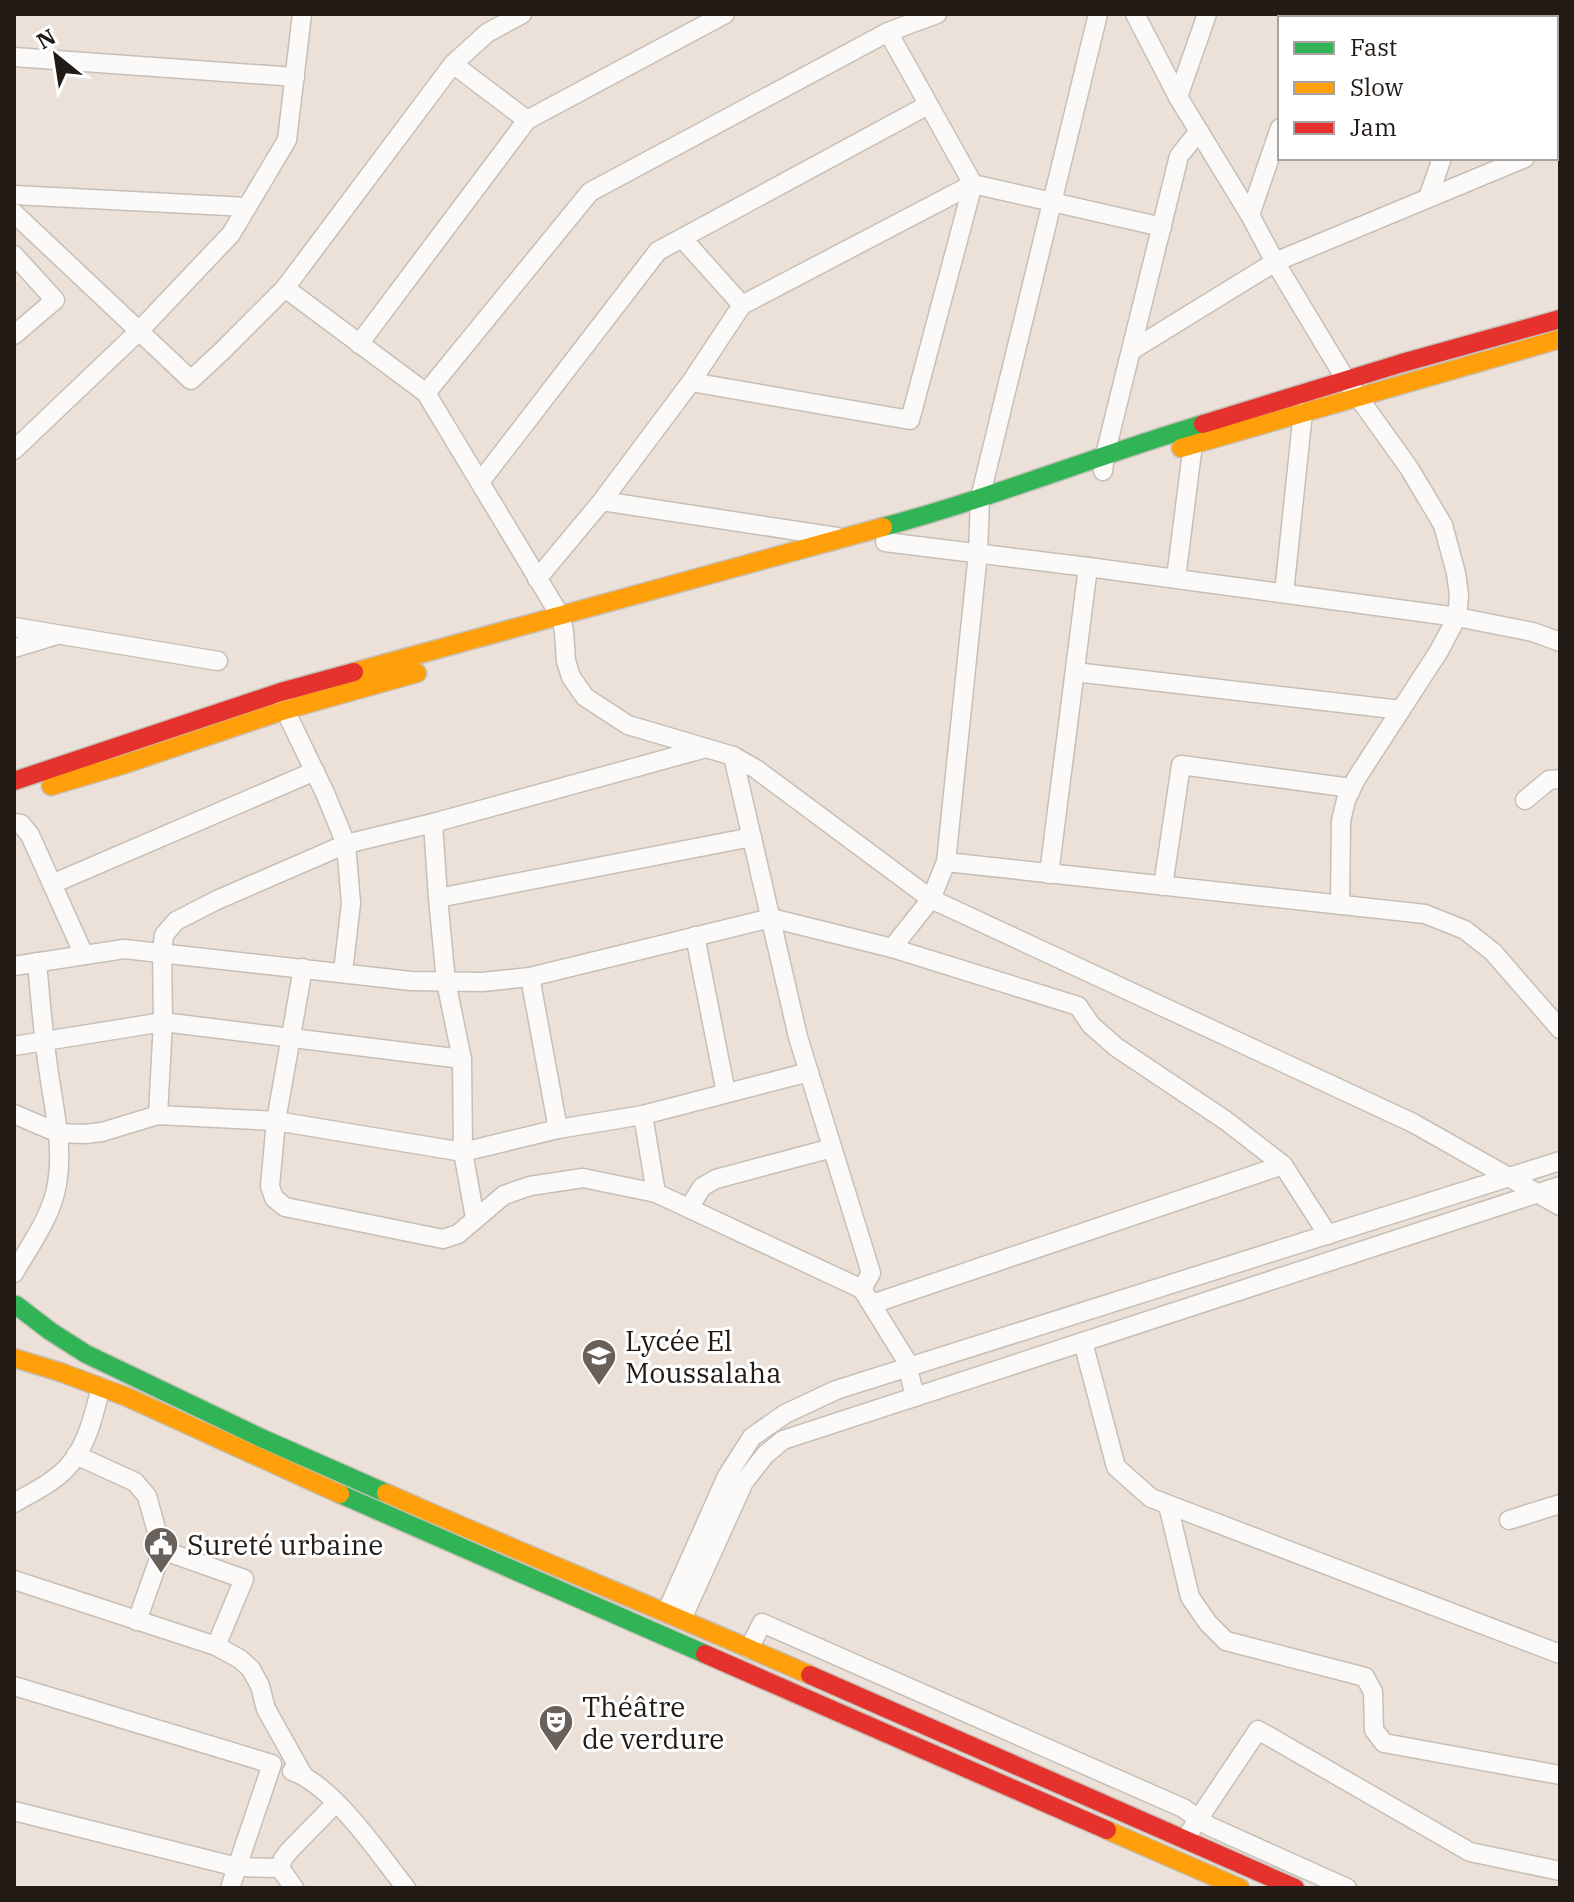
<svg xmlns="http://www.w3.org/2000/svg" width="1574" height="1902" viewBox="0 0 1574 1902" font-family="'IBM Plex Serif',serif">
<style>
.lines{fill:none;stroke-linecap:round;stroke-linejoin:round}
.street-casing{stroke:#c6bfb8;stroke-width:21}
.fast-casing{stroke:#c6bfb8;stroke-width:21}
.slow-casing{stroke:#c6bfb8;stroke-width:21}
.jam-casing{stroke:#c6bfb8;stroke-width:21}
.street{stroke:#fcfaf9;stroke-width:18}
.fast{stroke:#30b455;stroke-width:18}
.slow{stroke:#ff9f0a;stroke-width:18}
.jam{stroke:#e5322d;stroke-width:18}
.labels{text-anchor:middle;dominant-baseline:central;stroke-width:6;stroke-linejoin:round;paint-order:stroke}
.poi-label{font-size:28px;fill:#211a15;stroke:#fff;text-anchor:start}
</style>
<rect width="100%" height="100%" fill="#ebe1d8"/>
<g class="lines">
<defs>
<g id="street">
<polyline points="1135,14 1178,97 1250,215 1275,262 1346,380 1409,468 1443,525 1456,573 1459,595 1457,617 1439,651 1356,779 1346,800 1341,821 1340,905"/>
<polyline points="1318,18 1320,14"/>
<polyline points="1488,18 1489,14"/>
<polyline points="888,32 937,14"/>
<polyline points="14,57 295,77"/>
<polyline points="453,64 527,120"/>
<polyline points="1178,97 1207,14"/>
<polyline points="1556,145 1560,144"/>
<polyline points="14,195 247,207"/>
<polyline points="1428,198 1442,158"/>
<polyline points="14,213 191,380 221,352 285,288 453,64 487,33 522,14"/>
<polyline points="1250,215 1280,128"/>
<polyline points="682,238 742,305"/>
<polyline points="14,255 55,300 14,335"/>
<polyline points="285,288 426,393 561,617 564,632 566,661 571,677 585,697 628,725 733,756 756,769 931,899 1413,1123 1560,1206"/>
<polyline points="359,344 527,120 725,14"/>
<polyline points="1132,350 1275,262 1525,158"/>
<polyline points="426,393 590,192 888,32 973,184 910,420 691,382"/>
<polyline points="14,450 139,331 231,234 287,140 302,14"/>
<polyline points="1103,471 1105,455 1179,156 1199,131"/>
<polyline points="480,482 658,251 928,105"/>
<polyline points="602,501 837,537"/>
<polyline points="885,542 1088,567 1457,617 1533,632 1560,642"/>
<polyline points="1176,578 1193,444"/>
<polyline points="537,579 602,501 691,382 742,305 973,184 1162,227"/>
<polyline points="1284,593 1303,412"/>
<polyline points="14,627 218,661"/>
<polyline points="14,648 54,636"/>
<polyline points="1075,672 1401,710"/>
<polyline points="283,699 285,710 325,793 346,844 351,903 343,972"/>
<polyline points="733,756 798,1037 871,1273 862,1289"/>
<polyline points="1525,800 1549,780 1560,779"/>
<polyline points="14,823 21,824 30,835 84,955"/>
<polyline points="433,823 438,898 446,982 462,1059 463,1152 475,1218"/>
<polyline points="946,862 1425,914 1465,930 1493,952 1560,1029"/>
<polyline points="1049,874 1088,567"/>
<polyline points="52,884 315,771"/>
<polyline points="1163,886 1181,765 1351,788"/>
<polyline points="438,898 752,837"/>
<polyline points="695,936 726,1093"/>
<polyline points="892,948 931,899 946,862 978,553 980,498 1098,14"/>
<polyline points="14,966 124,949 411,981 482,982 530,977 771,918 892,948 1078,1006 1091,1025 1116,1047 1225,1120 1283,1165 1328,1235"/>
<polyline points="303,968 276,1121 270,1186 274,1198 285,1207 443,1239 458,1234 504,1195 530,1186 583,1178 656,1193 862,1289 906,1360 915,1397"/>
<polyline points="530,977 558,1129"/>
<polyline points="14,1046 163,1022 462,1059"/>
<polyline points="14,1114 58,1133 85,1134 102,1132 158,1115 276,1121 463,1152 558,1129 643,1115 809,1072"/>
<polyline points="158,1115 163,1022 162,952 164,935 176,921 217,900 346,844 433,823 706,748"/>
<polyline points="643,1115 656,1193"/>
<polyline points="689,1208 702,1187 716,1179 832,1148"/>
<path d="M14,1273c16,-28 38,-57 43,-89 7,-38 -4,-79 -9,-117 -5,-35 -8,-70 -11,-105"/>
<polyline points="872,1304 1283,1165"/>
<polyline points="1083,1342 1116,1467 1151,1498 1560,1654"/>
<polyline points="76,1455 135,1482 147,1496 162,1550 137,1621"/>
<path d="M14,1503c19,-11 43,-22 57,-40 17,-21 23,-49 30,-76"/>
<polyline points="1168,1505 1190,1597 1208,1623 1226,1641 1365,1677 1373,1692 1374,1730 1384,1743 1560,1775"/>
<polyline points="1509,1520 1560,1504"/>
<polyline points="162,1550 244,1579 216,1646"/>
<polyline points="14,1580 216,1646 240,1659 251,1669 260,1686 266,1709 303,1775"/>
<polyline points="666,1613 727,1476 752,1437 785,1414 836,1390 1560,1161"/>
<polyline points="682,1619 744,1482 765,1455 783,1440 1560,1186"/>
<polyline points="749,1649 762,1623 1183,1808 1209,1826 1347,1888"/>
<polyline points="14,1686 272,1764 230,1888"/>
<path d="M292,1771c41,14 87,83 114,117"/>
<polyline points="14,1811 237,1867 280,1868"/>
<polyline points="1185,1839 1258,1730 1470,1852 1560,1871"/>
<polyline points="294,1888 280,1868 283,1859 289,1851 336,1803"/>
</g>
<g id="fast">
<path d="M883,527c108,-29 213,-71 320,-103"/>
<polyline points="16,1305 50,1331 86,1354 259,1437 386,1493"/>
<polyline points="340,1494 705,1654"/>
</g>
<g id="slow">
<polyline points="1181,448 1560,339"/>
<polyline points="354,672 883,527"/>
<polyline points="51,786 125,764 285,710 417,673"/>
<polyline points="14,1358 60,1372 127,1397 340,1494"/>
<path d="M386,1493c140,62 283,120 424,182"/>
<polyline points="1107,1830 1240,1888"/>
</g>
<g id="jam">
<polyline points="1203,424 1402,363 1560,319"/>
<polyline points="14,781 281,692 354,672"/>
<polyline points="705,1654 1107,1830"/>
<polyline points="810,1675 1295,1888"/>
</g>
</defs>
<!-- street casing -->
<use href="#street" class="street-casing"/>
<!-- fast casing -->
<use href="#fast" class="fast-casing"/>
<!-- slow casing -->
<use href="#slow" class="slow-casing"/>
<!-- jam casing -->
<use href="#jam" class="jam-casing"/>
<!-- street -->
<use href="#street" class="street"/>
<!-- fast -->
<use href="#fast" class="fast"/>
<!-- slow -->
<use href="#slow" class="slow"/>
<!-- jam -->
<use href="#jam" class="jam"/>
</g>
<!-- icons -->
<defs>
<symbol id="school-pin" viewBox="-11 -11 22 30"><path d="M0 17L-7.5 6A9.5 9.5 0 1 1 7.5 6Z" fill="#686059" stroke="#fff"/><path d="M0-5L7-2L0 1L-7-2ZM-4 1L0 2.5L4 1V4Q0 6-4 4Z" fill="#fff"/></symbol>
<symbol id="civic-pin" viewBox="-11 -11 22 30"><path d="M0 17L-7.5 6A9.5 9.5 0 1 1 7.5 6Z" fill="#686059" stroke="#fff"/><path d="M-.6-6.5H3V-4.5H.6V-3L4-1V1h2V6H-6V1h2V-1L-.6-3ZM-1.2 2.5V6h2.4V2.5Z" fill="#fff"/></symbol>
<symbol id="theatre-pin" viewBox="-11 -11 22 30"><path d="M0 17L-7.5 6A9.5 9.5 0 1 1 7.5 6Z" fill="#686059" stroke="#fff"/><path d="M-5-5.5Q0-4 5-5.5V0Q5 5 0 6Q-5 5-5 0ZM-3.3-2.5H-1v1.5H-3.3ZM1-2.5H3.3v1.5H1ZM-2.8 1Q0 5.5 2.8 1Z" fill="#fff"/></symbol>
</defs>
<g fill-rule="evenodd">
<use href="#school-pin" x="579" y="1336" width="40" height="54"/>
<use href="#civic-pin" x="141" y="1524" width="40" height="54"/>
<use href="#theatre-pin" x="536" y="1702" width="40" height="54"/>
</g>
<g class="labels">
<!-- poi labels -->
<g class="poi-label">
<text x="625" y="1340">Lycée El<tspan x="625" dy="32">Moussalaha</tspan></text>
<text x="187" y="1544">Sureté urbaine</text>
<text x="582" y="1706">Théâtre<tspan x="582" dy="32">de verdure</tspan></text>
</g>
</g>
<!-- border -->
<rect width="1574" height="1902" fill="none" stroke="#211a15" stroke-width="32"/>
<!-- legend -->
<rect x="1278" y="16" width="280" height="144" fill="#ffffff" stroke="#a6a3a1" stroke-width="2"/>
<rect x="1294" y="42" width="40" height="12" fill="#30b455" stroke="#a6a3a1" stroke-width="2"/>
<text x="1350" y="56" font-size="24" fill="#211a15">Fast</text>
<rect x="1294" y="82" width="40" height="12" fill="#ff9f0a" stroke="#a6a3a1" stroke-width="2"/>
<text x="1350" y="96" font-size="24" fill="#211a15">Slow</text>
<rect x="1294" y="122" width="40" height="12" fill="#e5322d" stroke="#a6a3a1" stroke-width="2"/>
<text x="1350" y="136" font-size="24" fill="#211a15">Jam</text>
<!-- north arrow -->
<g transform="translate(56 56) rotate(330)" stroke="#ffffff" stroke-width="6" paint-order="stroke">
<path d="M0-6L14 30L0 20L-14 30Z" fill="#211a15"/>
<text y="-12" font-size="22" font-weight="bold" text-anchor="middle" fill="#211a15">N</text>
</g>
</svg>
